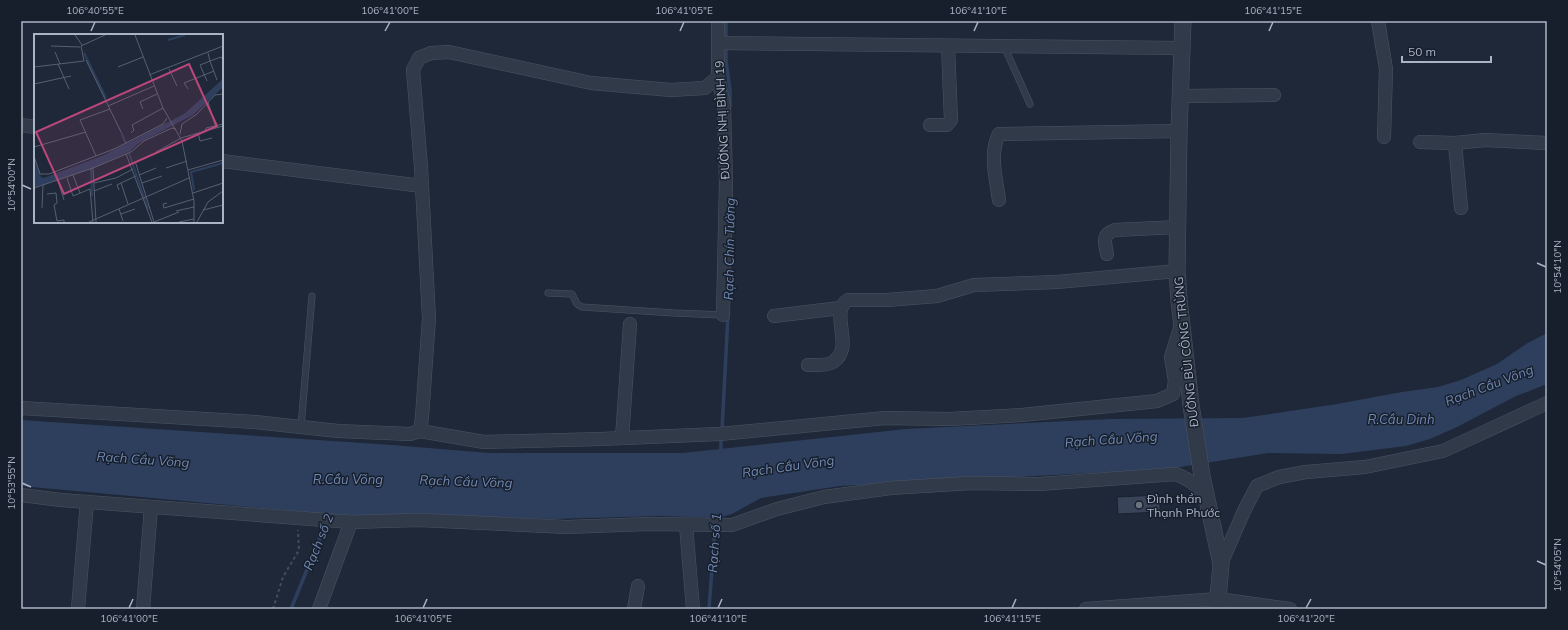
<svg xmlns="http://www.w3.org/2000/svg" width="1568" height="630" viewBox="0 0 1568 630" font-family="Mulish,sans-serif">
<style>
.water{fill:#2e3f5e}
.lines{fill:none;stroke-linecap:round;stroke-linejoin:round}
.stream{stroke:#2e3f5e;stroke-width:3.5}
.building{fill:#394458;stroke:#19212f}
.service-casing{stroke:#4c5463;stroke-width:7}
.minor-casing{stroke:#4c5463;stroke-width:14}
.tertiary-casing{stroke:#4c5463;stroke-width:17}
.path{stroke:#3d5256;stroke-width:2;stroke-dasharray:3 3;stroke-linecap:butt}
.service{stroke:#313a48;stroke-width:6}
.minor{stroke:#313a48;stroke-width:13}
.tertiary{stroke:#313a48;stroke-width:16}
.ticks{fill:none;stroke:#abb4c5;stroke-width:1.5}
.worship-dot{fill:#6b7280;stroke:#171f2c;stroke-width:1.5}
.labels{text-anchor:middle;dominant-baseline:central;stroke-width:3;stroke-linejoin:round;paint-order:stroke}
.street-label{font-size:12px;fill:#abb4c5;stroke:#171f2c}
.poi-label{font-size:12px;fill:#abb4c5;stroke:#171f2c;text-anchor:start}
.water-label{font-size:13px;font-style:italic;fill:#7188b1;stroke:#171f2c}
.inset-river{fill:none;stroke:#2e3f5e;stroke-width:2}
.inset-road{fill:none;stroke:#566070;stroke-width:1}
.view{fill:#bb477b;fill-opacity:0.15;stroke:#bb477b;stroke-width:2}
.inset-edge{fill:none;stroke:#abb4c5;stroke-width:2}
.neatline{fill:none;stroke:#abb4c5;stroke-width:1.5}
.ticks-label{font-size:10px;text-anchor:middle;fill:#abb4c5}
</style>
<rect width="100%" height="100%" fill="#1e2838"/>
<!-- water -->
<polygon class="water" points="1547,333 1547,384 1516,396 1457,427 1430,439 1406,446 1342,454 1268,453 1168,469 840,486 761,498 732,514 718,518 661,516 550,519 459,516 349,516 21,486 21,420 392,445 489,453 683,453 906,429 1110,419 1243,418 1337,404 1402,392 1438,387 1461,380 1497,364 1526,344"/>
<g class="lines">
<!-- stream -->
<g class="stream">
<polyline points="726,21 726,61 730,90 730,107"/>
<polyline points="722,430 728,315"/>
<polyline points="721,452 721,437"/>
<polyline points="291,609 326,523"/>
<polyline points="709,609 715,528"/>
</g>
</g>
<!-- building -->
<polygon class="building" points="1160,495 1160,512 1118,514 1117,497"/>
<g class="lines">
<defs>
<g id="service">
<polyline points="1004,46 1030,104"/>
<polyline points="548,293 572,294 577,304 582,307 674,313 723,315"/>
<polyline points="301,427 312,296"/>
</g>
<g id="minor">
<polyline points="718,21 718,77 724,106 726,183 723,315"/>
<polyline points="1378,21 1386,69 1384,137"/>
<polyline points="719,43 1182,48"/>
<polyline points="1181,96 1274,95"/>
<polyline points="21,125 35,127"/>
<polyline points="930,125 947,125 951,120 948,46"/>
<polyline points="1420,142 1455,143"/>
<polyline points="222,161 422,186"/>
<path d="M999,200c-3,-22 -10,-46 0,-66l180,-3"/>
<polyline points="1461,208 1455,143 1485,140 1547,143"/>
<path d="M1107,254c-2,-12 -6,-19 8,-24l63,-3"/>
<polyline points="774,316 840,308"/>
<path d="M808,365c7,0 19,1 25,-3 23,-15 -5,-49 15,-62h39l50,-4 37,-11 83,-3 120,-11"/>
<polyline points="21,408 255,422 338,431 410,434 420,431 484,442 600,439 720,434 885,418 950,419 1022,415 1157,401 1173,394 1175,381 1171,357 1181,325"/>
<polyline points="420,431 422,417 429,318 421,167 413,70 419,58 431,53 449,52 591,83 671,90 705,88 718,77"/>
<polyline points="622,438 630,324"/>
<path d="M21,495l40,5 290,22 68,-2 148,7 80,-3 85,1 45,-16 47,-12 67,-9 81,-5 68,1 136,-10c16,7 20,10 29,24"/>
<polyline points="686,525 693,609"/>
<polyline points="1221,564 1244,511 1257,486 1279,477 1306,472 1365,467 1443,451 1547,403"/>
<polyline points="78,609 87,502"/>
<polyline points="143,609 151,507"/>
<polyline points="319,609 351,522"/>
<polyline points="634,609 638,586"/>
<polyline points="1086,609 1218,599 1290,609"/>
</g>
<polyline id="tertiary" points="1183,21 1179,131 1177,271 1179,300 1191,405 1202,476 1221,564 1217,609"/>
</defs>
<!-- service casing -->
<use href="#service" class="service-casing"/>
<!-- minor casing -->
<use href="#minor" class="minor-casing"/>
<!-- tertiary casing -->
<use href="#tertiary" class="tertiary-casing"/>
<!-- path -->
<polyline class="path" points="273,609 283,577 299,550 298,530"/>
<!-- service -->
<use href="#service" class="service"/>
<!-- minor -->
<use href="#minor" class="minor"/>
<!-- tertiary -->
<use href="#tertiary" class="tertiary"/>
</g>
<!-- ticks -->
<path class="ticks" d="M91,31l4,-9M385,31l5,-9M680,31l4,-9M974,31l4,-9M1269,31l4,-9M22,185l9,4M1537,263l9,4M22,483l9,4M1537,561l9,4M129,608l4,-9M423,608l4,-9M718,608l4,-9M1012,608l4,-9M1306,608l5,-9"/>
<!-- markers -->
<circle class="worship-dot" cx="1139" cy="505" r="4"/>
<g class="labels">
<!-- street labels -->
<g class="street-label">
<text transform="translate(722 120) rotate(-93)">ĐƯỜNG NHỊ BÌNH 19</text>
<text transform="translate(1186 352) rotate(-96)">ĐƯỜNG BÙI CÔNG TRỪNG</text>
</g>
<!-- poi labels -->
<g class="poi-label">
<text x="1147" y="498">Đình thần<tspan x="1147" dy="14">Thạnh Phước</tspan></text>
</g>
<!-- water labels -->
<g class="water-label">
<text transform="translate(729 249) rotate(-89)">Rạch Chín Tường</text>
<text transform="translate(1489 385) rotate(-21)">Rạch Cầu Võng</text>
<text x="1401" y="419">R.Cầu Dinh</text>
<text transform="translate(1111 439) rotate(-4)">Rạch Cầu Võng</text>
<text transform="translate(143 459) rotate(4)">Rạch Cầu Võng</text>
<text transform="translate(788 466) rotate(-8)">Rạch Cầu Võng</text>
<text x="348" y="479">R.Cầu Võng</text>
<text transform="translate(466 481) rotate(2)">Rạch Cầu Võng</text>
<text transform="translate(318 542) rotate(-68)">Rạch số 2</text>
<text transform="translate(714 543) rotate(-86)">Rạch số 1</text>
</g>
</g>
<!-- overview -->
<g transform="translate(34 34)">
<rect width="189" height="189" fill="#1e2838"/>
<path d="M189,45v8l-30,28 -54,28 -10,9 -36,16 -59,20v-29l7,18 3,1 60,-23 80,-41z" fill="#2e3f5e"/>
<path class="inset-river" d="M134,6l17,-5M50,19l22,45M87,98l6,14M95,119l19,56M57,135l1,27M160,156l-3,-18 32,-9"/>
<path class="inset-road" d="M41,1l7,10M101,1l28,73 19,33 12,60v21M17,12l29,1M21,18l5,12M174,19l2,8 11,-4 2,3M52,26l35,72M24,30l11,25M0,33l50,-6 -3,-15 24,-11M84,33l25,-10M135,35l8,17M115,41l74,-29M173,47l-7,-16 10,-4 7,19M0,50l37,-8M154,55l-4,-6 30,-12M174,68l8,26M74,72l46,-20M109,75l-3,-7 17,-8M171,97l1,-3 17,-4M97,99l3,-3 -2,-5 31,-17M164,99l2,8 12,-3M146,100l2,-10 15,-10 18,-19 8,-1M0,113l52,-15M122,118l25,-14 42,-12M92,120l26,68M0,122l6,18h9l65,-25 49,-25 4,-6M62,122l-16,-36 30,-11M101,127l19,61M59,134l3,54M132,134l21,-7M154,136l35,-10M39,141l7,18M105,141l17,-7M33,144l6,18 17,-7 3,33M24,147l6,19M60,149l22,-5 17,-9M87,149l15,-7M108,149l20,-7M0,154l59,-20 38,-16 13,-11 28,-13 4,1M85,156l-2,-5 4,-2 7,21M60,157l18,-7M159,159l30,-10M13,160l9,-1 1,10 -3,2 3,16 7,-1v2M133,169l-4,1 1,4 30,-9M8,174l1,-23M85,175l4,12M169,176l20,-5M142,177l18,-4M87,180l14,-5M55,188l100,-44M120,188l25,-10M145,188l15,-3M163,188l11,-20 15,-11"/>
<path class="view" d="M155,30l28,62 -153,68 -28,-62z"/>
<rect width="189" height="189" class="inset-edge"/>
</g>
<!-- border -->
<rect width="1568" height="630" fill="none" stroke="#171f2c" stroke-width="44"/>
<!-- scale -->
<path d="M1402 56v6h89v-6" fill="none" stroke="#abb4c5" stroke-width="2"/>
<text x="1408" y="56" font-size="12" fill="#abb4c5" stroke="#171f2c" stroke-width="3" paint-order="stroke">50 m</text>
<rect x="22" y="22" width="1524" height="586" class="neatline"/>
<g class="ticks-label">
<text x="95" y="14">106°40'55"E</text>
<text x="390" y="14">106°41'00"E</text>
<text x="684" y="14">106°41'05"E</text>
<text x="978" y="14">106°41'10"E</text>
<text x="1273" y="14">106°41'15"E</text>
<text transform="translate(11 185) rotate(-90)" y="4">10°54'00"N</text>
<text transform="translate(1557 267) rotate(-90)" y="4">10°54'10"N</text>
<text transform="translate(11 483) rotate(-90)" y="4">10°53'55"N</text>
<text transform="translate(1557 565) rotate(-90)" y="4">10°54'05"N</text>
<text x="129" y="622">106°41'00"E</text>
<text x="423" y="622">106°41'05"E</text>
<text x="718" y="622">106°41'10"E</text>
<text x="1012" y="622">106°41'15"E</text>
<text x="1306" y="622">106°41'20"E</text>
</g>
</svg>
